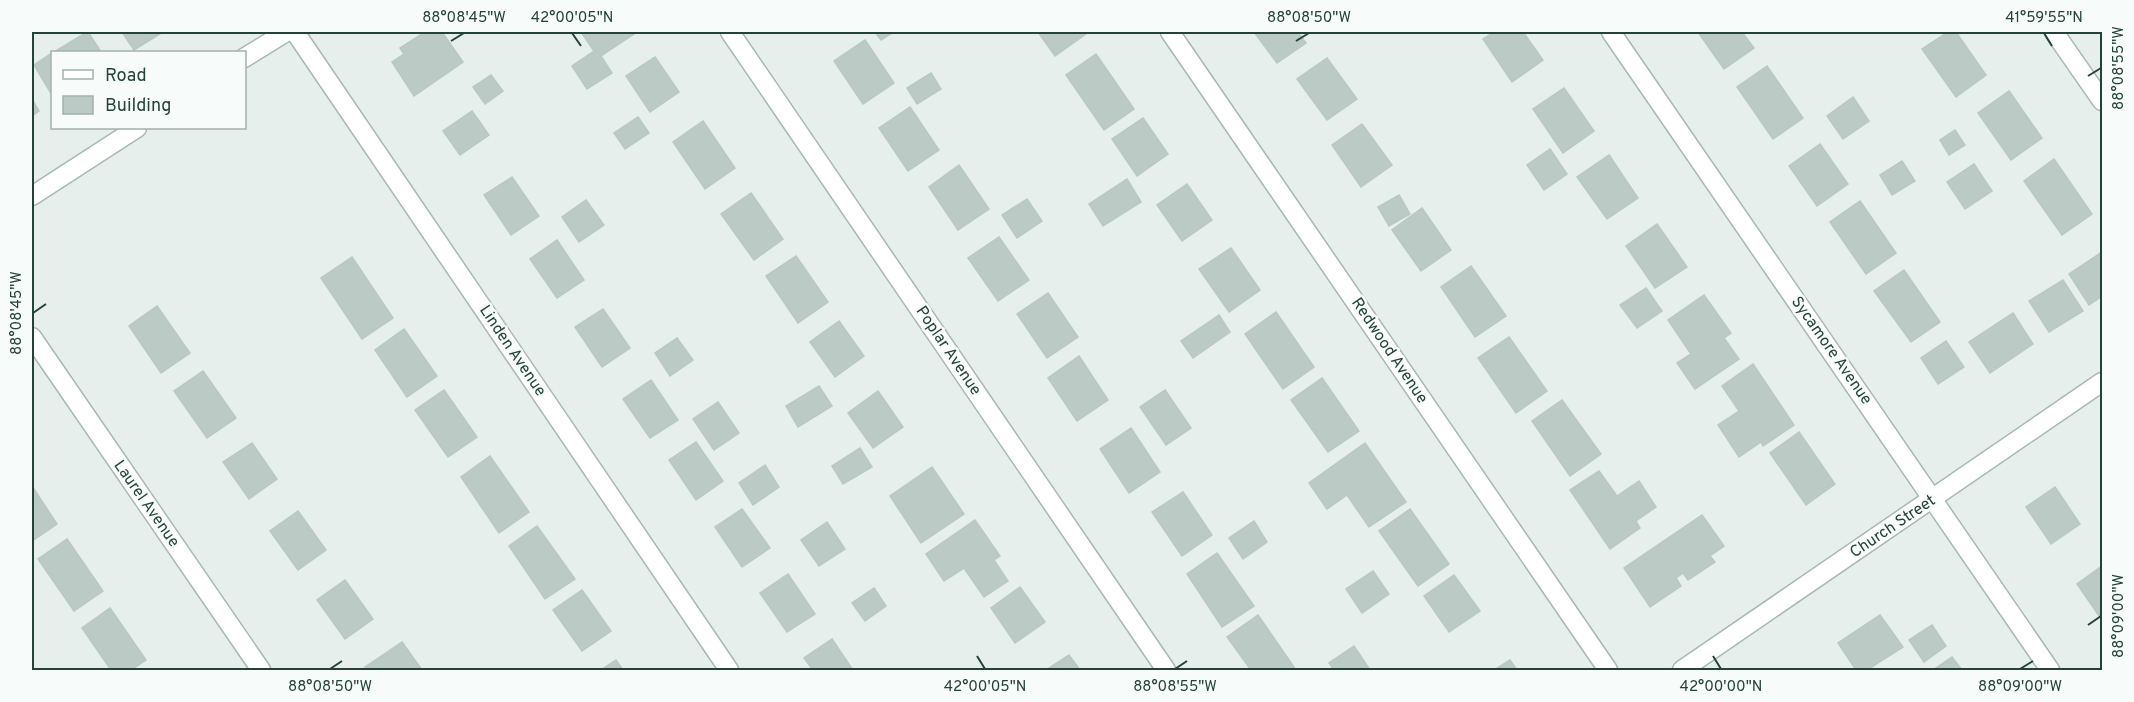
<svg xmlns="http://www.w3.org/2000/svg" width="2134" height="702" viewBox="0 0 2134 702" font-family="Overpass,sans-serif">
<style>
.building{fill:#bbcac4;stroke:#b8c9c2;stroke-width:1.5}
.lines{fill:none;stroke-linecap:round;stroke-linejoin:round}
.minor-casing{stroke:#a8b8b2;stroke-width:21}
.minor{stroke:#fff;stroke-width:18}
.ticks{fill:none;stroke:#24423a;stroke-width:2}
.labels{text-anchor:middle;dominant-baseline:central;stroke-width:5;stroke-linejoin:round;paint-order:stroke}
.street-label{font-size:16px;fill:#24423a;stroke:#f7fbf9}
.neatline{fill:none;stroke:#24423a;stroke-width:2}
.ticks-label{font-size:15px;text-anchor:middle;fill:#24423a}
</style>
<rect width="100%" height="100%" fill="#e6efeb"/>
<!-- building -->
<g class="building">
<polygon points="88,32 101,52 54,52 87,32"/>
<polygon points="122,32 163,32 134,50"/>
<polygon points="425,32 442,32 463,62 414,96 392,62 404,54 400,48"/>
<polygon points="581,32 637,32 601,56 612,73 587,89 572,66 594,51"/>
<polygon points="875,32 894,32 881,40"/>
<polygon points="1038,32 1084,32 1086,34 1055,56"/>
<polygon points="1254,32 1298,32 1306,43 1277,63"/>
<polygon points="1494,32 1523,32 1543,60 1512,82 1483,39"/>
<polygon points="1698,32 1742,32 1754,48 1724,69"/>
<polygon points="1948,32 1956,32 1986,75 1956,97 1922,49"/>
<polygon points="865,40 894,83 863,104 834,61"/>
<polygon points="52,53 52,95 34,65"/>
<polygon points="1096,54 1134,109 1104,130 1066,75"/>
<polygon points="655,57 679,92 650,112 626,76"/>
<polygon points="1327,58 1357,99 1327,120 1297,79"/>
<polygon points="1767,66 1803,118 1773,139 1737,87"/>
<polygon points="931,73 941,89 917,104 907,88"/>
<polygon points="491,75 503,91 485,104 473,87"/>
<polygon points="1564,88 1594,131 1563,153 1533,109"/>
<polygon points="2009,91 2042,138 2011,160 1978,113"/>
<polygon points="1853,97 1869,121 1843,139 1827,116"/>
<polygon points="32,99 39,111 32,116"/>
<polygon points="910,107 939,150 908,171 879,128"/>
<polygon points="472,111 489,135 460,155 443,131"/>
<polygon points="638,117 649,133 625,149 614,133"/>
<polygon points="1143,118 1168,154 1137,176 1112,139"/>
<polygon points="703,121 735,168 705,189 673,142"/>
<polygon points="1362,124 1392,165 1361,187 1332,145"/>
<polygon points="1955,130 1965,145 1949,155 1940,140"/>
<polygon points="1820,144 1848,184 1817,206 1789,166"/>
<polygon points="1550,149 1567,174 1544,190 1527,165"/>
<polygon points="1609,155 1638,198 1607,219 1577,177"/>
<polygon points="2054,159 2092,214 2062,235 2024,181"/>
<polygon points="1902,161 1915,181 1892,195 1880,175"/>
<polygon points="1974,164 1992,191 1965,209 1947,182"/>
<polygon points="959,165 989,209 958,230 929,187"/>
<polygon points="512,177 539,216 511,235 484,195"/>
<polygon points="1127,179 1141,202 1103,226 1089,204"/>
<polygon points="1187,184 1212,220 1182,241 1157,205"/>
<polygon points="751,193 783,239 754,260 721,214"/>
<polygon points="1399,195 1410,214 1389,226 1378,207"/>
<polygon points="1027,199 1042,221 1017,238 1002,215"/>
<polygon points="586,200 604,225 579,242 562,217"/>
<polygon points="1860,201 1896,253 1866,274 1830,222"/>
<polygon points="1422,208 1451,250 1421,271 1392,230"/>
<polygon points="1657,224 1687,267 1655,288 1626,246"/>
<polygon points="999,237 1029,280 998,301 968,258"/>
<polygon points="557,240 584,280 557,298 530,259"/>
<polygon points="1231,248 1260,290 1229,312 1199,269"/>
<polygon points="2102,252 2102,296 2089,305 2069,274"/>
<polygon points="796,256 828,302 798,323 766,276"/>
<polygon points="352,257 393,318 362,339 321,278"/>
<polygon points="1471,266 1506,316 1475,337 1441,287"/>
<polygon points="1904,270 1940,322 1911,342 1874,291"/>
<polygon points="2063,280 2083,311 2049,332 2029,301"/>
<polygon points="1646,288 1662,311 1637,328 1620,305"/>
<polygon points="1048,293 1078,337 1047,358 1017,314"/>
<polygon points="1704,295 1731,333 1724,338 1739,359 1695,389 1677,363 1691,354 1668,320"/>
<polygon points="157,306 190,353 161,373 129,326"/>
<polygon points="603,309 630,348 602,367 575,327"/>
<polygon points="1276,312 1314,367 1283,389 1245,334"/>
<polygon points="2013,313 2033,344 1990,373 1969,342"/>
<polygon points="1219,315 1230,332 1193,358 1181,341"/>
<polygon points="839,321 864,356 835,377 810,342"/>
<polygon points="404,329 437,376 407,397 375,350"/>
<polygon points="1509,337 1547,391 1516,413 1478,358"/>
<polygon points="677,338 693,360 670,376 655,353"/>
<polygon points="1946,341 1964,367 1938,384 1921,358"/>
<polygon points="1079,356 1108,400 1077,421 1048,378"/>
<polygon points="1753,364 1794,425 1763,446 1761,442 1739,457 1718,425 1739,411 1722,386"/>
<polygon points="203,371 236,418 207,438 174,391"/>
<polygon points="1322,378 1359,431 1328,452 1291,400"/>
<polygon points="651,380 678,420 650,438 623,399"/>
<polygon points="819,386 832,406 798,427 786,406"/>
<polygon points="444,390 477,437 448,457 415,410"/>
<polygon points="1165,390 1191,428 1166,445 1140,407"/>
<polygon points="878,391 903,427 873,448 848,413"/>
<polygon points="1562,400 1601,454 1570,476 1532,421"/>
<polygon points="718,402 739,433 714,450 693,419"/>
<polygon points="1131,428 1160,472 1129,493 1100,449"/>
<polygon points="1799,432 1835,484 1806,505 1770,453"/>
<polygon points="696,442 723,481 696,500 669,460"/>
<polygon points="252,443 277,479 249,499 223,462"/>
<polygon points="1365,443 1406,502 1369,527 1347,495 1327,509 1309,483"/>
<polygon points="860,448 872,467 843,484 832,466"/>
<polygon points="490,456 529,512 499,533 461,477"/>
<polygon points="765,465 779,487 753,505 739,483"/>
<polygon points="932,467 964,514 921,543 890,496"/>
<polygon points="1599,471 1617,496 1639,481 1656,507 1636,521 1640,528 1610,549 1570,490"/>
<polygon points="32,486 57,524 32,541"/>
<polygon points="2055,487 2080,524 2051,544 2026,507"/>
<polygon points="1183,492 1212,535 1182,556 1152,512"/>
<polygon points="742,509 770,548 742,567 715,527"/>
<polygon points="1410,509 1449,564 1418,586 1379,531"/>
<polygon points="298,511 326,550 298,570 270,531"/>
<polygon points="1702,515 1724,546 1710,556 1715,562 1688,580 1683,573 1676,578 1681,586 1650,607 1624,568"/>
<polygon points="975,520 1000,556 994,560 1008,581 984,597 964,568 944,581 926,554"/>
<polygon points="1254,521 1267,542 1243,559 1229,538"/>
<polygon points="827,522 845,549 819,566 801,540"/>
<polygon points="537,526 575,579 545,599 509,546"/>
<polygon points="67,539 103,591 74,611 38,559"/>
<polygon points="1217,553 1254,606 1222,627 1187,574"/>
<polygon points="2102,566 2102,620 2077,584"/>
<polygon points="1373,571 1389,594 1362,613 1346,589"/>
<polygon points="788,574 815,614 787,632 760,593"/>
<polygon points="1454,575 1480,611 1449,632 1424,596"/>
<polygon points="345,580 373,619 345,639 317,600"/>
<polygon points="1020,587 1045,622 1015,643 991,608"/>
<polygon points="874,588 886,606 865,621 852,603"/>
<polygon points="582,590 611,631 582,651 553,610"/>
<polygon points="110,608 146,660 131,670 111,670 82,628"/>
<polygon points="1258,615 1296,670 1251,670 1227,637"/>
<polygon points="1880,615 1903,647 1867,670 1856,670 1838,643"/>
<polygon points="1932,625 1946,646 1924,662 1909,640"/>
<polygon points="832,639 853,670 813,670 804,658"/>
<polygon points="402,642 422,670 368,670 365,667"/>
<polygon points="1354,646 1370,670 1334,670 1329,663"/>
<polygon points="1069,655 1080,670 1046,670"/>
<polygon points="1952,657 1962,670 1933,670"/>
<polygon points="616,660 623,670 601,670"/>
<polygon points="1510,660 1517,670 1494,670"/>
</g>
<g class="lines">
<defs>
<g id="minor">
<polyline points="295,32 729,670"/>
<polyline points="730,32 1166,670"/>
<polyline points="1170,32 1608,670"/>
<polyline points="1611,32 2050,670"/>
<polyline points="2054,32 2102,101"/>
<polyline points="244,58 286,32"/>
<polyline points="32,196 137,128"/>
<polyline points="32,337 261,670"/>
<polyline points="1682,670 2102,382"/>
</g>
</defs>
<!-- minor casing -->
<use href="#minor" class="minor-casing"/>
<!-- minor -->
<use href="#minor" class="minor"/>
</g>
<!-- ticks -->
<path class="ticks" d="M572,33l9,13M2044,33l8,13M451,41l13,-8M1296,41l13,-8M2088,76l13,-8M33,313l13,-9M2088,625l13,-9M977,656l8,13M1713,656l8,13M330,669l12,-8M1175,669l12,-8M2020,669l13,-8"/>
<g class="labels">
<!-- street labels -->
<g class="street-label">
<text transform="translate(512 351) rotate(56)">Linden Avenue</text>
<text transform="translate(948 351) rotate(56)">Poplar Avenue</text>
<text transform="translate(1389 351) rotate(56)">Redwood Avenue</text>
<text transform="translate(1831 351) rotate(55)">Sycamore Avenue</text>
<text transform="translate(146 504) rotate(55)">Laurel Avenue</text>
<text transform="translate(1893 527) rotate(-34)">Church Street</text>
</g>
</g>
<!-- border -->
<rect width="2134" height="702" fill="none" stroke="#f7fbf9" stroke-width="66"/>
<!-- legend -->
<rect x="51" y="51" width="195" height="78" fill="#f7fbf9" stroke="#a3b1ad" stroke-width="1.5"/>
<rect x="63" y="70" width="30" height="9" fill="#ffffff" stroke="#a3b1ad" stroke-width="1.5"/>
<text x="105" y="81" font-size="18" fill="#24423a">Road</text>
<rect x="63" y="96" width="30" height="18" fill="#bbcac4" stroke="#a3b1ad" stroke-width="1.5"/>
<text x="105" y="111" font-size="18" fill="#24423a">Building</text>
<rect x="33" y="33" width="2068" height="636" class="neatline"/>
<g class="ticks-label">
<text x="464" y="22">88°08'45"W</text>
<text x="572" y="22">42°00'05"N</text>
<text x="1309" y="22">88°08'50"W</text>
<text x="2044" y="22">41°59'55"N</text>
<text transform="translate(2118 68) rotate(-90)" y="5">88°08'55"W</text>
<text transform="translate(16 313) rotate(-90)" y="5">88°08'45"W</text>
<text transform="translate(2118 616) rotate(-90)" y="5">88°09'00"W</text>
<text x="330" y="691">88°08'50"W</text>
<text x="985" y="691">42°00'05"N</text>
<text x="1175" y="691">88°08'55"W</text>
<text x="1721" y="691">42°00'00"N</text>
<text x="2020" y="691">88°09'00"W</text>
</g>
</svg>
